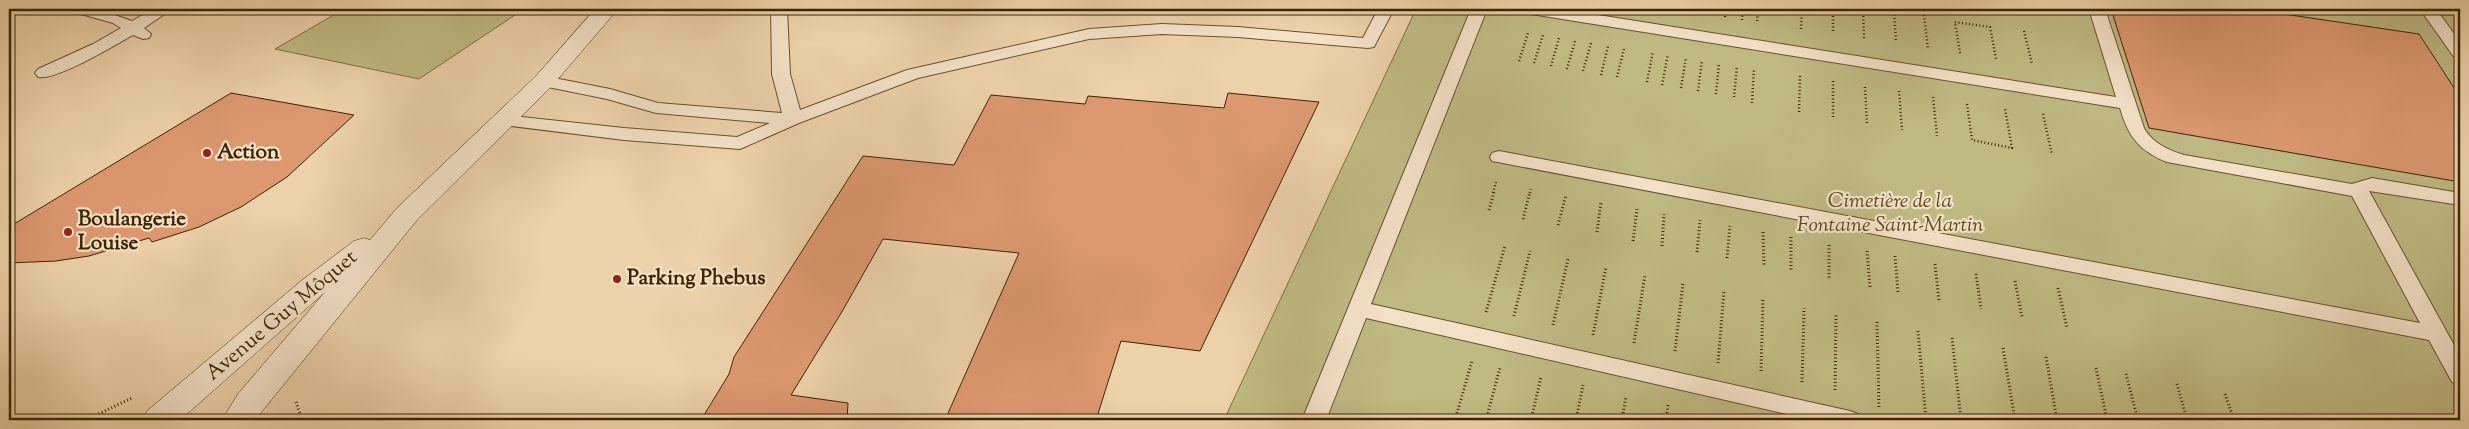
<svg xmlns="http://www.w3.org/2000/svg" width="2469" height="429" viewBox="0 0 2469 429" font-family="'Sorts Mill Goudy',serif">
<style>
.green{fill:#bfb983;stroke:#7e7043}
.building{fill:#dd9870;stroke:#3d2603}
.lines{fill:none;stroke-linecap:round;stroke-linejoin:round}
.service-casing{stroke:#69512c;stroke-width:2}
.secondary-casing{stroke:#3d2603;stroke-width:1}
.path-far1{stroke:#3d2603;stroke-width:2.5;stroke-dasharray:1 2.5;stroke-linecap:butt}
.path{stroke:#3d2603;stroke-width:3;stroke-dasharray:1 2.5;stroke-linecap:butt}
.service{fill:#f3e1c7;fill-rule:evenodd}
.secondary{fill:#f3e1c7;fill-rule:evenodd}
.poi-dot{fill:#8f2418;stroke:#f3e1c7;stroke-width:2}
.labels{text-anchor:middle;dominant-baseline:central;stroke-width:4.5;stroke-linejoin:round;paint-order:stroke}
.poi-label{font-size:21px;font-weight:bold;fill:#3d2603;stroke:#f3e1c7;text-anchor:start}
.park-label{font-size:21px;font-style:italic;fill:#5e4b23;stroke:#f3e1c7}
.street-label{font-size:21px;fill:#3d2603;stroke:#f3e1c7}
</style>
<rect width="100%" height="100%" fill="#edd1a9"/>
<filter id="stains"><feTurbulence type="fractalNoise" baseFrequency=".004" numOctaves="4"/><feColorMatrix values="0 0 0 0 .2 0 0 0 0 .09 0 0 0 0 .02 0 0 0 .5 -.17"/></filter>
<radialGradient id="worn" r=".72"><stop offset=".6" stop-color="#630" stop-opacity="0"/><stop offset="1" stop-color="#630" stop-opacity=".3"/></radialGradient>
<!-- green -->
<g class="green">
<polygon points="344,9 524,9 419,79 275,49"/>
<polygon points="1416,9 2460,9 2460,420 1224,420"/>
</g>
<!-- building -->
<g class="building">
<polygon points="2111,9 2250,9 2419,34 2460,97 2460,182 2149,128"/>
<polygon points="231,93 354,115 287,177 241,207 199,227 152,242 149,238 89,256 56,261 9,263 9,227"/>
<polygon points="1228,93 1319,102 1200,351 1121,341 1096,420 945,420 1019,253 883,239 843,310 791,395 848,403 847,420 701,420 729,374 734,357 863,156 954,165 991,95 1085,104 1088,96 1224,108"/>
</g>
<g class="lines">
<defs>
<g id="service">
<path d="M72,9h25l35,12 21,-12h19l-28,19 7,6 -2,4 -6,1 -10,-4c-18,10 -77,46 -95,42l-3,-4 3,-4 55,-25 28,-16 -8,-5 -39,-11z"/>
<polygon points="771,9 787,9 790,74 800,110 907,70 1089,29 1162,24 1238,27 1363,38 1378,9 1394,9 1376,43 1374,47 1368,48 1238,37 1162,34 1089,39 918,78 799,123 740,149 624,140 503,125 497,124 494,120 497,116 503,115 624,128 737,137 770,123 656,113 607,99 538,85 535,81 538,77 544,76 610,89 658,103 782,113 772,74"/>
<polygon points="1471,9 1487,9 1371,304 1850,411 1858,414 1862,420 1813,420 1366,318 1326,420 1302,420"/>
<path d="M1523,9h37l556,88 -27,-88h16l39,119c8,15 24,22 40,27l168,29 20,-6 88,15v12l-91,-14 91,165v28l-8,-2 -23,-42 -937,-179 -2,-4 2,-4 7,-2 921,172 -68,-127 -185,-34c-28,-11 -39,-26 -47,-54l-589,-94z"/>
<polygon points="2420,9 2436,9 2460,42 2460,58 2454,57"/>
</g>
<polygon id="secondary" points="595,9 618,9 552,86 417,220 255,420 222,420 238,394 325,292 180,420 143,420 147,411 301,281 354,241 364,238 370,240 397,208 536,76"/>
</defs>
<!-- service casing -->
<use href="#service" class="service-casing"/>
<!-- secondary casing -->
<use href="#secondary" class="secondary-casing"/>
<!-- path-far1 -->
<g class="path-far1">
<polyline points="1725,9 1725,17"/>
<polyline points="1833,9 1833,32"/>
<polyline points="1863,9 1864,38"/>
<polyline points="1894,11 1896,42"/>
<polyline points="1924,15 1928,49"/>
<polyline points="1742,20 1743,9"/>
<polyline points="1757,21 1758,9"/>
<polyline points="1801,29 1802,9"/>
<polyline points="2024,31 2032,64"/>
<polyline points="1960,53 1955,22 1990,27 1996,59"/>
<polyline points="1519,61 1528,33"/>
<polyline points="1534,63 1543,35"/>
<polyline points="1551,66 1559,38"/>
<polyline points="1567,69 1575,41"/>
<polyline points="1583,71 1591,43"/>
<polyline points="1601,75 1608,46"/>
<polyline points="1617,77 1624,49"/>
<polyline points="1833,81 1833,118"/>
<polyline points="1647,82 1653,51"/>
<polyline points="1662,85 1668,54"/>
<polyline points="1865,87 1867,124"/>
<polyline points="1681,88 1686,57"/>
<polyline points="1698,91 1702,60"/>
<polyline points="1899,91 1902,130"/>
<polyline points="1716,94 1719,63"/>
<polyline points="1734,97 1737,66"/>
<polyline points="1933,97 1937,136"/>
<polyline points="1752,103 1754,69"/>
<polyline points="1967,104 1972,140 2012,148 2005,109"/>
<polyline points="1799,112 1800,76"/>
<polyline points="2043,114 2052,155"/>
<polyline points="1493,193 1496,182"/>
<polyline points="1530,193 1531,189"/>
</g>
<!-- path -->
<g class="path">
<polyline points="1489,210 1494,192"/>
<polyline points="1523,219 1530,192"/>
<polyline points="1558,225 1566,195"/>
<polyline points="1597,232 1601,202"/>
<polyline points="1763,232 1764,266"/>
<polyline points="1791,237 1791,271"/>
<polyline points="1633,241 1637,209"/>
<polyline points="1829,245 1829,279"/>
<polyline points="1662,246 1664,214"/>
<polyline points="1867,251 1870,288"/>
<polyline points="1697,252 1700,220"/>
<polyline points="1895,256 1898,292"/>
<polyline points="1727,258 1730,226"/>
<polyline points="1935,264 1939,301"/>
<polyline points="1976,274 1981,309"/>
<polyline points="2015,281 2022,317"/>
<polyline points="2058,288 2067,328"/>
<polyline points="1486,312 1505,246"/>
<polyline points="1514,316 1530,251"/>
<polyline points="1877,322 1879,409"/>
<polyline points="1553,325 1568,259"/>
<polyline points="1918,331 1926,420"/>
<polyline points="1593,335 1606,267"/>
<polyline points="1952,338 1961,420"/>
<polyline points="1634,343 1645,275"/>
<polyline points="2003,348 2015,420"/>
<polyline points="1675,351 1683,283"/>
<polyline points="2046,357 2057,420"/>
<polyline points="1718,363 1724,291"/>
<polyline points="2096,368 2107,420"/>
<polyline points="1761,371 1763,299"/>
<polyline points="2126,374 2138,420"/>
<polyline points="1802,382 1804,308"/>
<polyline points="2177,384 2187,420"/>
<polyline points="1835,390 1836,314"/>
<polyline points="2225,394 2234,420"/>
<polyline points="296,402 302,420"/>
<polyline points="86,420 132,398"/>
<polyline points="1455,420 1472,361"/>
<polyline points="1486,420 1500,368"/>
<polyline points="1531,420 1541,377"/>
<polyline points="1576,420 1583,385"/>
<polyline points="1622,420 1626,396"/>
<polyline points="1666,420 1668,405"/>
</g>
<!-- service -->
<use href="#service" class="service"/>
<!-- secondary -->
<use href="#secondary" class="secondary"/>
</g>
<!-- markers -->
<g class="poi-dot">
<circle cx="207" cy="153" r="5"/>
<circle cx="68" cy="232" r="5"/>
<circle cx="617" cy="279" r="5"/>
</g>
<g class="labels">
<!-- poi labels -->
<g class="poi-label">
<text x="217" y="153">Action</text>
<text x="78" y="220">Boulangerie<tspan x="78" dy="24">Louise</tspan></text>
<text x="627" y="279">Parking Phebus</text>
</g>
<!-- park labels -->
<g class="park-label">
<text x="1890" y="202">Cimetière de la<tspan x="1890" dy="24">Fontaine Saint-Martin</tspan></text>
</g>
<!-- street labels -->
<g class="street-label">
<text transform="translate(282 316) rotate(-40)">Avenue Guy Môquet</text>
</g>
</g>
<!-- margin -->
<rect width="2469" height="429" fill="none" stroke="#edd1a9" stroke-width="30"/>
<rect x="10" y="10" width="2449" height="409" fill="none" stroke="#3d2603" stroke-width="2.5"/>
<rect x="15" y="15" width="2439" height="399" fill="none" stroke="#3d2603"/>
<rect width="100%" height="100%" filter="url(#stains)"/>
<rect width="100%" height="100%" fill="url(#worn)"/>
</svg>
